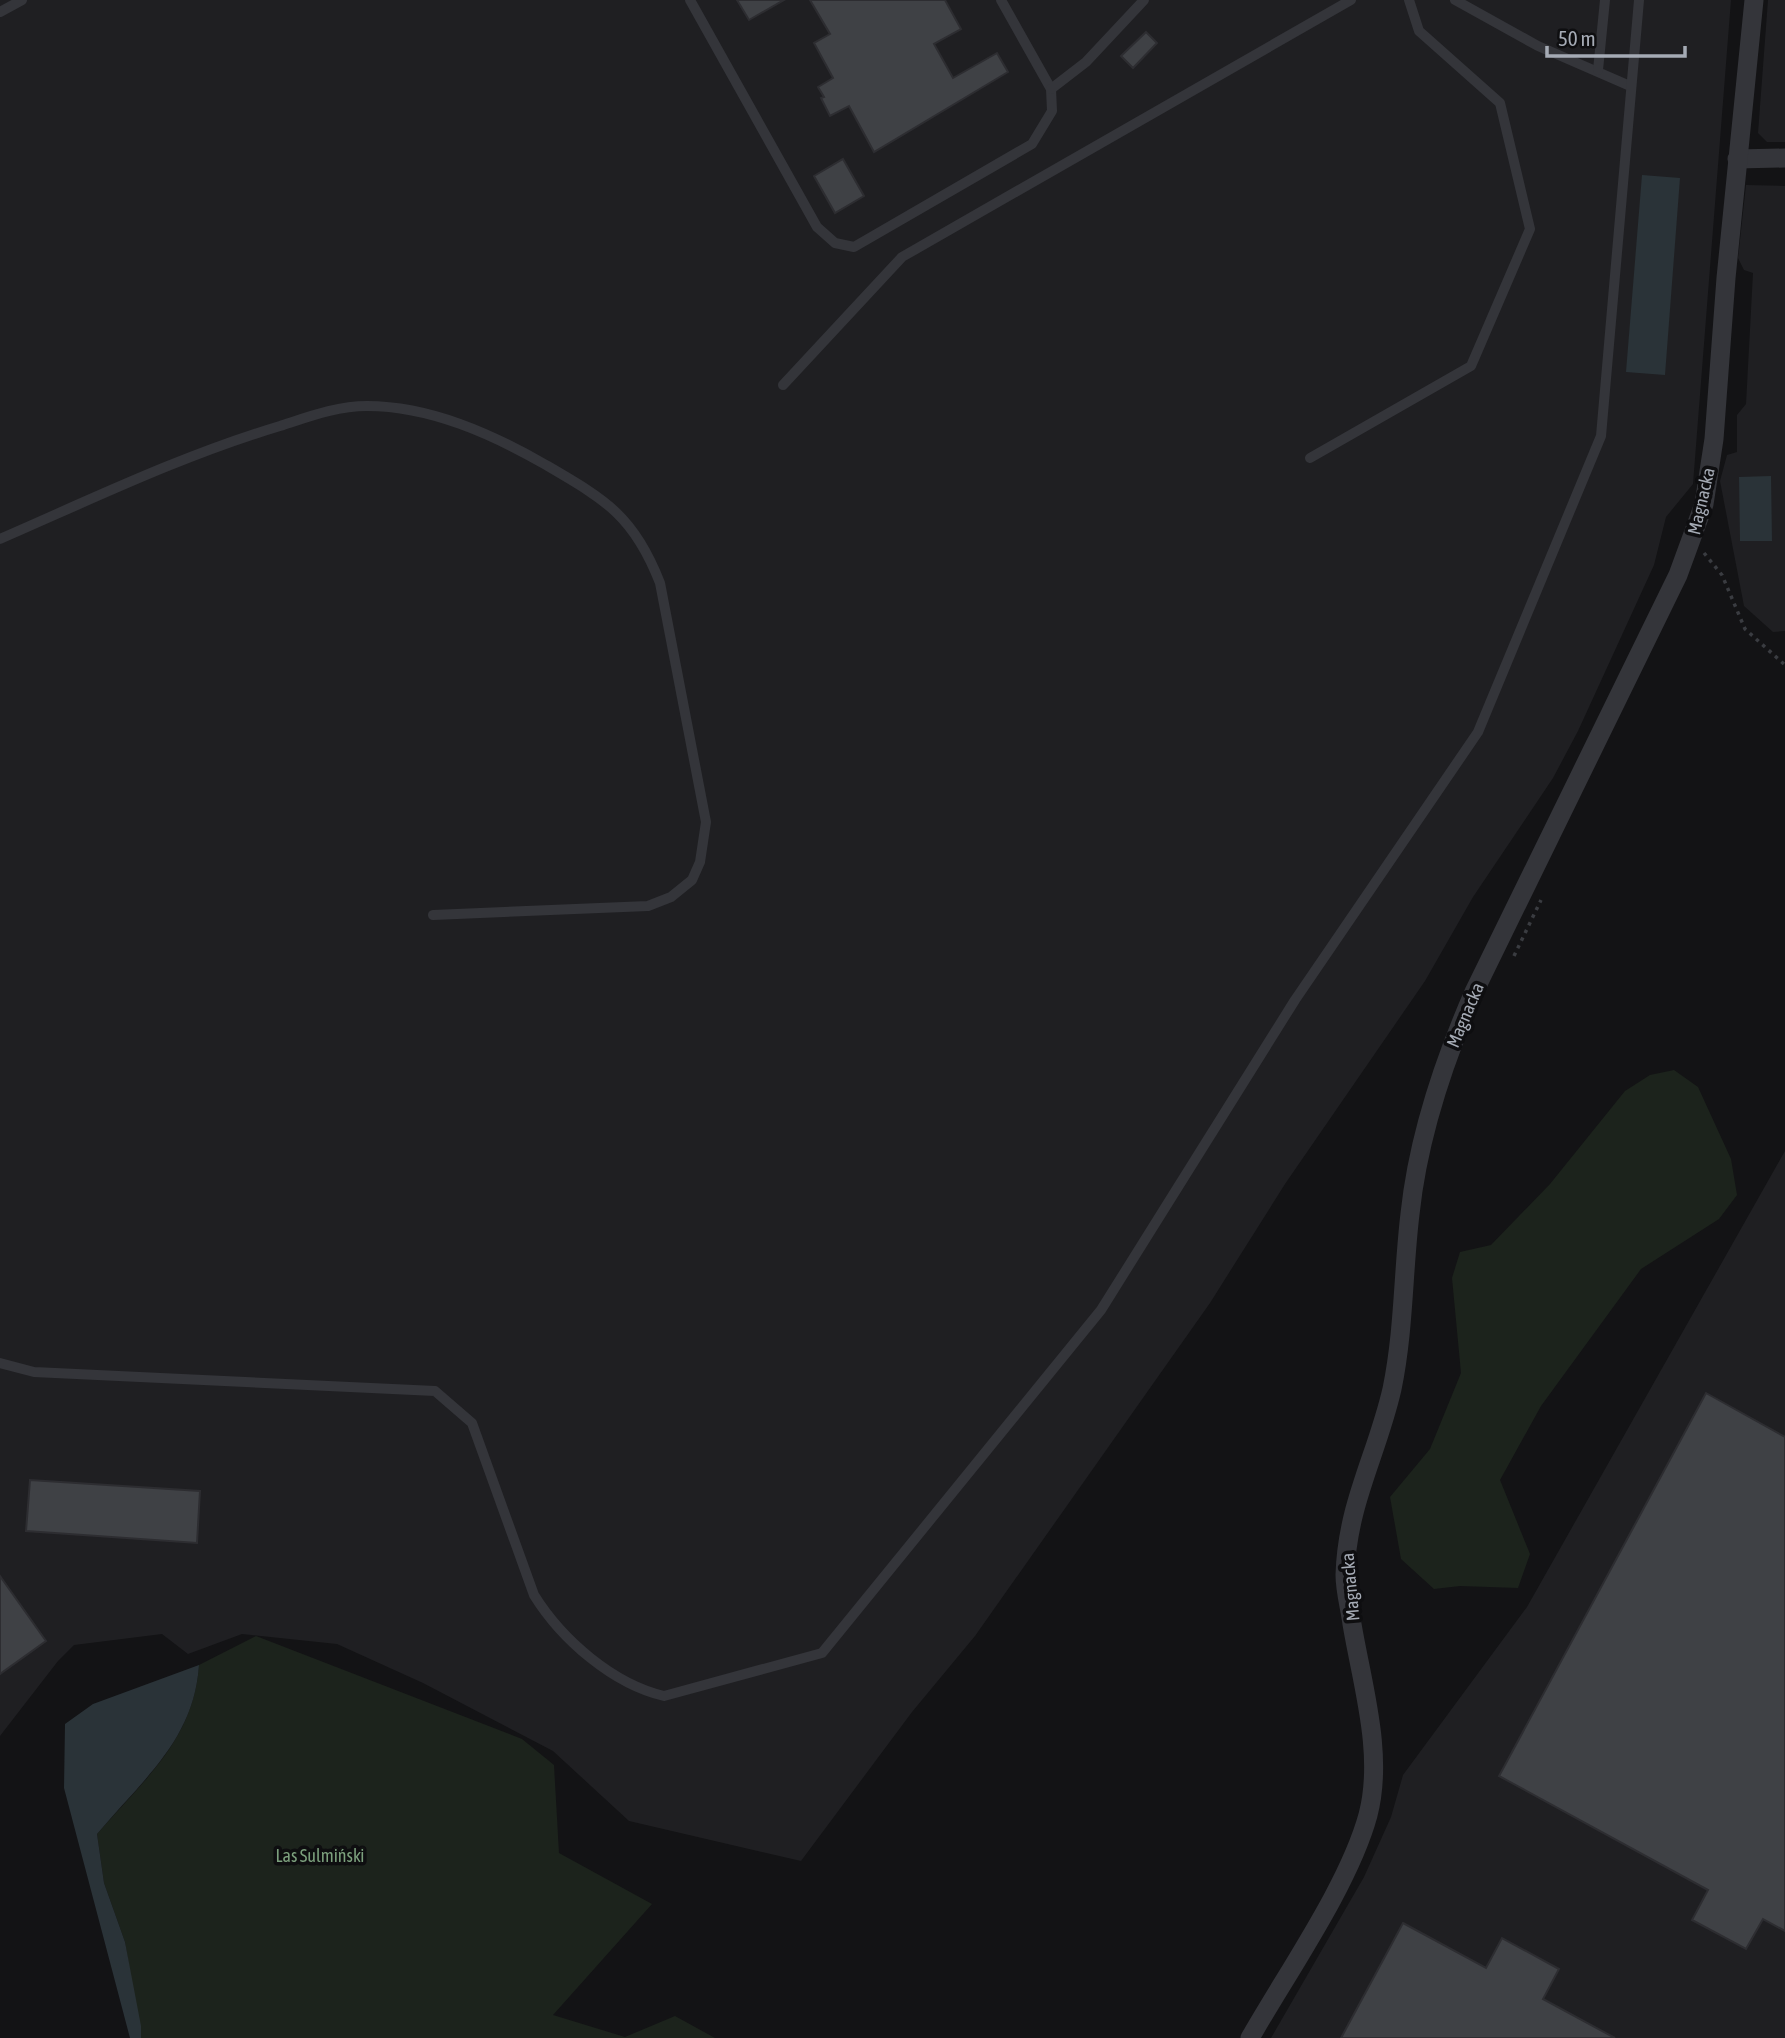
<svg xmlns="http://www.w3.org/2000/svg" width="1785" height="2038" viewBox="0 0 1785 2038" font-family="'Asap Condensed',sans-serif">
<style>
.built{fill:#1f1f22}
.green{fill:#1c231c}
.water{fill:#2a3338}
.building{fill:#3f4145;stroke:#2d2d31;stroke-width:2}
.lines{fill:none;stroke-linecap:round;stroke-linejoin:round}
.path{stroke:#3a3c41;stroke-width:3.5;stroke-dasharray:3.5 5;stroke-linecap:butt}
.lane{stroke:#34353a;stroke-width:10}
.street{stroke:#34353a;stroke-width:19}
.labels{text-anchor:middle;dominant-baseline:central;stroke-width:7;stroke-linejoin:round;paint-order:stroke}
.street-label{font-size:18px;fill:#a5abb5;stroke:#0e0e10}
.park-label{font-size:18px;fill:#7ca07d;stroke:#0e0e10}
</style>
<rect width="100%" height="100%" fill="#131315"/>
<!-- built -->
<g class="built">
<polygon points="0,0 1731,0 1693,484 1666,517 1654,565 1578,731 1553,778 1473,897 1425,981 1285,1184 1210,1303 975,1636 912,1712 801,1861 629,1821 553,1751 423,1683 337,1644 242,1634 188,1654 162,1634 74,1645 58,1661 0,1736"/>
<polygon points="1768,0 1785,0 1785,142 1767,142 1758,133"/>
<polygon points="1746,185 1785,186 1785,631 1773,632 1744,606 1720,481 1727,455 1737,452 1737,415 1746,404 1753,273 1744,270 1738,258"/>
<polygon points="1785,1151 1785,2038 1271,2038 1364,1877 1391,1817 1403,1775 1527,1607"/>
</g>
<!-- green -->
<g class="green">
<polygon points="1674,1070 1698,1087 1731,1159 1737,1195 1719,1219 1641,1269 1541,1406 1500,1480 1530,1554 1518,1588 1460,1586 1434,1589 1401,1559 1390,1497 1430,1449 1461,1373 1452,1278 1460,1252 1491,1245 1550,1184 1625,1091 1650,1075"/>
<path d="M256,1636l266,103 32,26 5,88 93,51 -99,111 72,22 50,-21 40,22h-574l-16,-96 -21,-59 -7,-49c47,-54 97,-95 102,-169z"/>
</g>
<!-- water -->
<g class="water">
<polygon points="1642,175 1680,178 1665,375 1626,372"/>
<polygon points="1771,476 1772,541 1740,541 1739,477"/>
<path d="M199,1665c-5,75 -56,114 -102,169l7,49 21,59 16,84v12h-11l-66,-250 1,-64 28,-20z"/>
</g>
<!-- building -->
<g class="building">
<polygon points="737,0 784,0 749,20"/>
<polygon points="810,0 945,0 961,29 934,44 953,78 997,53 1008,72 874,152 849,106 830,116 821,98 824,97 818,87 833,78 814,43 830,34"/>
<polygon points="1146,32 1157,43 1133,68 1121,56"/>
<polygon points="843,159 864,196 835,213 814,176"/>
<polygon points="1706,1393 1785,1437 1785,1931 1763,1919 1746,1949 1692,1920 1708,1890 1499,1776"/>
<polygon points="30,1480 200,1491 197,1543 26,1531"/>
<polygon points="0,1576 46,1641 0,1674"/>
<polygon points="1403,1923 1486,1968 1502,1938 1559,1969 1543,1999 1615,2038 1341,2038"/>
</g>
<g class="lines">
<!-- path -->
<g class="path">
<polyline points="1704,553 1722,575 1745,629 1785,665"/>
<polyline points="1514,956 1541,900"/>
</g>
<!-- lane -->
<g class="lane">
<polyline points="690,0 817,227 835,243 854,247 1032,144 1052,111 1051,89 1001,0"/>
<polyline points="1455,0 1538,46 1630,86"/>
<polyline points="0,12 22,0"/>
<polyline points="1598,70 1605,0"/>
<polyline points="1051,89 1086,62 1144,0"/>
<polyline points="783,385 902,257 1351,0"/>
<polyline points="1310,458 1471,366 1530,229 1500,103 1419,31 1409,0"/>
<path d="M0,539c92,-40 183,-84 280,-113 28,-9 57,-20 87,-20 63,0 125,28 179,59 60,35 88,51 114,118l46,239 -6,40 -8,18 -21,17 -23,9 -215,9"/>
<path d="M0,1363l34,9 401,19 37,32 62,172c28,45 79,89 130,101l158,-43 279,-343 194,-310 183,-268 123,-296 38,-436"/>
</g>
<!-- street -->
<g class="street">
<polyline points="1737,159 1785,158"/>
<path d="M1250,2038c37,-65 99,-153 118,-223 16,-61 -6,-131 -16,-191 -2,-16 -7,-33 -7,-49 2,-71 32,-120 47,-186 12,-58 11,-117 18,-175 8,-77 33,-151 64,-222l204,-417 26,-71 10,-65 12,-161 28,-278"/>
</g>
</g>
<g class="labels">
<!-- street labels -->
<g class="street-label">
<text transform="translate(1701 501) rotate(-77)">Magnacka</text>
<text transform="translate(1465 1015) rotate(-67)">Magnacka</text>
<text transform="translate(1350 1587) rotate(-95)">Magnacka</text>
</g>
<!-- park labels -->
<g class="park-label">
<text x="320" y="1855">Las Sulmiński</text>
</g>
</g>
<!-- scale -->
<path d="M1547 46v10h138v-10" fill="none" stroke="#a5abb5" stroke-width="3.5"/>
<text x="1558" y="46" font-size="21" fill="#a5abb5" stroke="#0e0e10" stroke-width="5" paint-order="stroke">50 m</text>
</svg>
